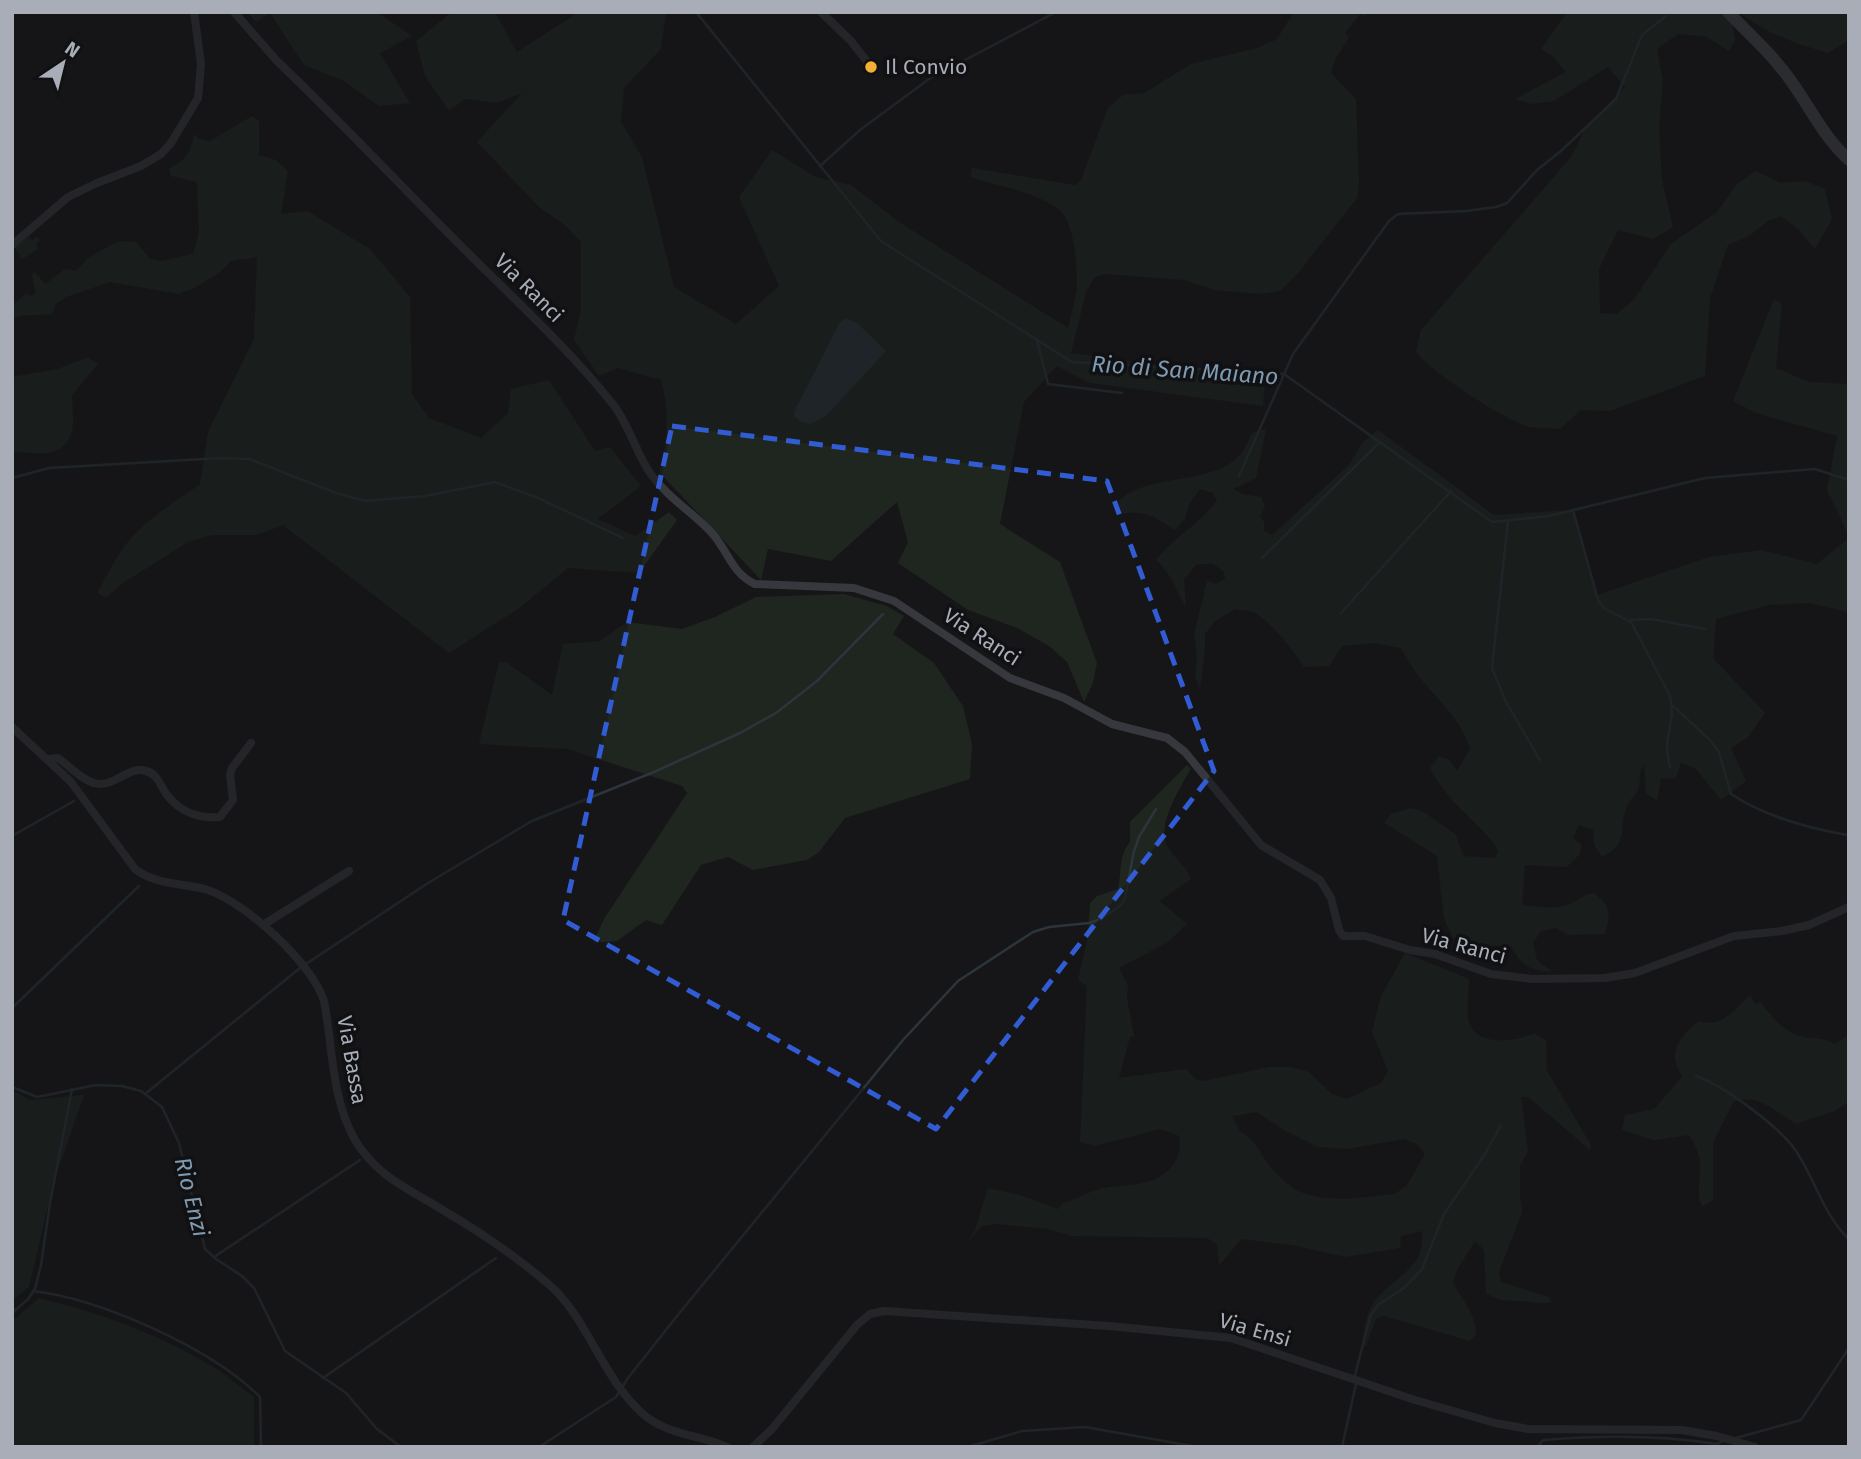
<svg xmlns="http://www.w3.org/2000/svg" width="1861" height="1459" viewBox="0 0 1861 1459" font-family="'Fira Sans',sans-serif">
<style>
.green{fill:#1e261f;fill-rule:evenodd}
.water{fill:#2c353c}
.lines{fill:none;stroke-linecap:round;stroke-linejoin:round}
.stream{stroke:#2c353c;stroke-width:2.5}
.street{stroke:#37383d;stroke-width:8}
.secondary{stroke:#45474d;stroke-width:12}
.marked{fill:none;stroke:#325cd3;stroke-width:5;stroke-dasharray:14 9;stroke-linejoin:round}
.poi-dot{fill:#f2b134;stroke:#111113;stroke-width:2.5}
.labels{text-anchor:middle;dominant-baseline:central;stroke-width:7;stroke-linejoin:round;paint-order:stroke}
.poi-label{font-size:21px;fill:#a8adb8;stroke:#111113;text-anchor:start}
.street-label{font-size:21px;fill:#a8adb8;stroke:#111113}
.water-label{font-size:23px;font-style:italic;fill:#7f9bb3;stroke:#111113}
</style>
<rect width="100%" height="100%" fill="#161618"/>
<!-- green -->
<g class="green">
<polygon points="247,12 377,12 412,36 380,53 410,103 379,106 344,81 304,65 270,13 256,22"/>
<path d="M452,12h43l22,40 62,-40h87l-5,37 -37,39 -3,34 21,35 32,130 62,37 43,-38 -40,-89 33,-47 44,27 35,8 48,37 169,106c3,-14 8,-29 9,-43 0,-20 -2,-65 -20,-77 -25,-18 -59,-21 -87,-31l2,-9 103,17 6,-5 27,-72 15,-13 21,-2 47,-29 66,-16 20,-9 17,-27h74l-2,4 -6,-2 -15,19 4,4 -14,23 -4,13 25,26 3,83 -2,16 -58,74 -19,19 -18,3 -48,-4 -30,-10 -80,-6 -10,4 -8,14 -15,61 194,26 -2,27 -173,-23 -33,-17 -33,36 -24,122 60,38 37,101 -4,20 -9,19 -17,-40 -18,-16 -32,-18 -49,-18 -70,-47 10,-21 -11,-40 -66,59 -63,-12 -7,31 -102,-108c10,-27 10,-65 2,-92l-43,-12 -19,8 -25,-36 7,-30v-68l-16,-17 -25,-17 -63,-66 45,-49 -25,10 -32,-4 -16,12 -24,-35 -9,-35z"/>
<path d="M1567,12h163l5,28 -6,11 -22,-14 -29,-3 -21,15 6,32 -4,46 3,53 11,47 -20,12 -35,-9 -19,39 1,44 17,1 18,-16 36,-54 46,-32 20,-28 19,-13 24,12 25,-2 20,8 7,30 -17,30 -17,-20 -17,-13 -13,5 -19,15 -21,9 -18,53 -5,78 -95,35 -29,-1 -21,19c-12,-1 -28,0 -39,-5 -25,-11 -90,-51 -105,-73l5,-21 150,-173 15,-30 39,-40 -17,-20 -54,34 -23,3 -16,-5 51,-27 -14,-16 -11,-7z"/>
<path d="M1739,12h110v28l-21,13c-32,-10 -62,-19 -89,-41z"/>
<path d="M252,116l7,5v34l17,5 12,11 -7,43 26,-3 63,38 40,48 2,97 17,24 52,20 27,-25 3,-24 38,-9 46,71 15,-4 31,39 -43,33 37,17 34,-24 8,8 -38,53 -71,-5 -50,41 -69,44 -166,-128 -26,10h-45l-24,7 -65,41 -17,15 -9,-5c12,-21 23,-45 40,-61 19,-19 42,-33 63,-48l8,-52 46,-93 3,-82 -26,4 -11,11 -26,16 -15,6 -69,-12 -44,15 -10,7 -4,10 -33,2 -7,3v-14l14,-11 6,2 4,-3 -4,-17 2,-5 11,13 20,-15 11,2 12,-13 30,-17 18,1 14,17 12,2 31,-7 6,-22 -2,-50 -26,-6 -2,-8c18,-8 22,-16 25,-34l5,5 11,2z"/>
<polygon points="29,237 32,240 37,237 40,241 36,244 38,249 22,259 14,247"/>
<polygon points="1774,299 1782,304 1776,368 1809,382 1849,384 1849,536 1827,490 1837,436 1756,413 1733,401"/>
<path d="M88,357l10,7 -26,31c0,11 3,29 -1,39 -9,26 -38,19 -59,17v-74l46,-8z"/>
<path d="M1266,429l-10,49 -23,11 9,5 19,3 4,9 -5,10 4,6v9l8,4 76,-69 15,-24 15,-12 116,85 79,-5 24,85 112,-38 52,-7 56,14 32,-26v74l-39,-9 -42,2 -52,14 -3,39 52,55 -17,24 -17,11 15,33 -25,19 -26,-32 -14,-5 -5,15 -15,1 -4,22 -11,-8 -2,-28c-6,8 -3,13 -5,22 -2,7 -9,12 -12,19 -10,23 4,37 -25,51l-8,-12 -1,-15 -14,-5 -6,13 9,7 -2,9 -13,13 -42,-2 -3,40c12,1 28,4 41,1 12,-2 19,-12 31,-13 17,13 17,22 11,41l-37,1 -12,-7 -15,3 -8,12 4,17 15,12c-23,-2 -30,-5 -41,-26l-39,-1 -20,-8 -8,-19 -7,-62 -53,-33 7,-9 20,-6 13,4 31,22 9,22 31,2 3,-7c-8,-16 -21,-25 -33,-38 -14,-13 -26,-28 -35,-45l9,-12 10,4 8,11 13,-22c-7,-26 -27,-44 -44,-64 -10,-11 -18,-24 -25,-37l-27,-5 -32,3 -13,20 -25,1c-10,-16 -34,-47 -51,-55 -5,-2 -12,-2 -18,-3l-20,12 -10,13v15l-5,39 -5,-11 2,-21 -3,-21 13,-55 8,4 10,-5 -1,-7 -11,-8h-16l-13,15 2,28c-10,-17 -15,-34 -30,-47 17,-23 45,-36 61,-60l-4,-7 -13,-4 -11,15 -4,15 -10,11c-22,-14 -29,-20 -55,-16l-6,-7c25,-36 92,-19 124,-50 6,-6 10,-16 14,-24z"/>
<polygon points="844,594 887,606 904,616 893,634 934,663 963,706 972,744 970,779 845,818 819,852 807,860 753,870 728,857 701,865 662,925 646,920 617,941 593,943 604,919 687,793 682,786 567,749 479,744 499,662 506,662 552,695 563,644 600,641 627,622 682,629 715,617 756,597"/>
<path d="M1187,765l4,4c-11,18 -36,59 -23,78 7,12 18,19 23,32l-31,22 27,23 -19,18 -49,26 9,17 -1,13 7,38 -4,1 -11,41 67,-9 9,10 8,2 66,-14h21l19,5 23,22 15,5 34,-16 7,-12 -16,-39 9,-36 24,-43 64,26c0,12 -3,27 -1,39 5,30 47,24 66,15l12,7 1,31 44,74 -1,5 -62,-53h-7l7,55 -8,13v30l2,17 -23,60 2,10 48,15 3,5c-15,3 -20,-1 -34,-1 -14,0 -20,-1 -32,-8l-2,-43 -9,-9 -18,29 -4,12c9,19 23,31 23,52l-6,7 -86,-25 -8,3 -10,27 -5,1c3,-13 4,-31 11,-42 16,-27 55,-34 50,-74l-21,5 -1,12 -55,9 -53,-12 -51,-6 -22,27 -2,-22 -10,-6 -135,-2 -24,-7 -51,-5 -15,2 -14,16 7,-12 13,-42 32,7 38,14 4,-5c14,-5 28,-13 42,-16 13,-3 27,-2 39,-5 23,-5 41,-23 36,-47l-19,-7 -65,17 -15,-4 7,-156 -9,-6 10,-44 2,-33 7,-7 21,-7c4,-18 0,-32 12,-47v-20zM1257,1112l25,17 36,18 29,2 57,-10 13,5 8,10 -18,31 -12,9 -47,5 -27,-1 -24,-7 -14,-11 -13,-13 -17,-26 -13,-10 -8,-15z"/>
<path d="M1750,995l5,9 5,-2c11,13 20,26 37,33 12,5 25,1 37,9l15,-9v66l-14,10 -39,13c-22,-13 -37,-31 -63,-22l-20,41v57l-11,7c-10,-26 9,-41 -13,-72l-35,5 -32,-10 3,-15 29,-6 28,-32c-2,-6 -6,-11 -7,-17 -2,-14 13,-33 25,-39 21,8 35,-12 50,-26z"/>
<polygon points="12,1090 30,1100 84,1095 53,1184 29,1287 12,1300"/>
<path d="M39,1298c60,15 117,35 171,67 16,9 30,22 44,32v50h-242v-126z"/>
</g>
<!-- water -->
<polygon class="water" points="845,318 857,323 886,351 826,416 810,424 801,422 794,416 795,410 839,324"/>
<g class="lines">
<!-- stream -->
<g class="stream">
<polyline points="696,12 881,241 917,264 1072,362 1284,374 1492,522 1549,516 1705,478 1815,469 1849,480"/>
<polyline points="820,166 860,130 929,79 1056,12"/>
<polyline points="1037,340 1048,384 1122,393"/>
<polyline points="1239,476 1293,354 1389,221 1398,214 1466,211 1496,207 1507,203 1537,170 1561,151 1616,99 1642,35 1666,16"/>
<polyline points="12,478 49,468 221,458 249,459 336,493 365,501 425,496 495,482 536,497 623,538"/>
<path d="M1573,510l25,90 7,9 26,13 39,74c7,27 -9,40 0,71"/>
<polyline points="1508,521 1492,668 1506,702 1540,760"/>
<polyline points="1262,558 1380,442"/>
<polyline points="1341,613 1451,491"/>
<polyline points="1631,620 1651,619 1705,629"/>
<path d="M1673,706l37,34 9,12 12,42c33,22 77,34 116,41"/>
<polyline points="12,836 74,801"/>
<polyline points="306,964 428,883 532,821 654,772 740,733 776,713 817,681 883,614"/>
<polyline points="12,1008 139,886"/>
<path d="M1696,1076c28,10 83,50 100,75 19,28 28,65 53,88"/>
<polyline points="12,1087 37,1097 96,1085 122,1086 141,1091 162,1107 179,1143 205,1249 216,1259 242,1276 254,1288 285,1351 346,1393 377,1429 401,1447"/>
<polyline points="145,1094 300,968"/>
<polyline points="214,1257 360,1160"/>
<path d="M33,1291c68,8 178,57 227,106l1,50"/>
<polyline points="12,1313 28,1299 35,1289 41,1265 50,1203 72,1089"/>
<polyline points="323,1378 496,1258"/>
<polyline points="1736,1438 1801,1420 1849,1348"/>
<polyline points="539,1447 616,1397 628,1378 677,1316 903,1040 958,981 1033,932 1049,927 1089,923 1101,919 1121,905 1125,898 1134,851 1139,837 1156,809"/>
<polyline points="968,1447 1022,1431 1085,1427 1198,1447"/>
<polyline points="1342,1447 1356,1384 1355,1375 1370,1317 1378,1305 1404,1288 1422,1269 1444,1214 1485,1154 1501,1125"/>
<path d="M1537,1447l6,-7c58,-5 117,-5 174,4l6,-3"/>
</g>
<!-- street -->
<g class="street">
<path d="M234,12l43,49c64,61 125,126 188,189 50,50 103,98 147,153 17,21 23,48 38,70 17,24 42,39 61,59 17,18 20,41 44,52l99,4 40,13 116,77 54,20 48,26 55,14 18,14 76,93 59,35 11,18 8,32 4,6h22l45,14 25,4 56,20 41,5 73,-1 30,-5 99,-37 48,-5 27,-6 40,-18"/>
<polyline points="821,12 851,41 869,64"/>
<polyline points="12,245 68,197 97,183 141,166 161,154 171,143 198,98 201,64 194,12"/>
<path d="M12,727l59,55 64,87c21,16 48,14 73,21 38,13 104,73 116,111 9,46 7,97 31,139 23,38 55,49 91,72 34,20 69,44 100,70 40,32 56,96 97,132 24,21 57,21 84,33"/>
<path d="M48,759l10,-1c11,8 24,22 36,25 19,6 35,-18 52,-12 12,3 14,15 21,24 13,17 32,24 53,22l13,-17 -3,-25 2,-7 19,-25"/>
<polyline points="263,925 349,871"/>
<polyline points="753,1447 772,1429 857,1325 870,1314 884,1311 1109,1326 1231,1338 1415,1400 1495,1423 1528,1429 1682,1430 1717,1436 1755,1447"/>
</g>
<!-- secondary -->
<path class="secondary" d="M1728,12c22,23 45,43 63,69 19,26 33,57 58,79"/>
</g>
<!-- marked area -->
<path d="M0 0H1861V1459H0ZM672,426l435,55 107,290 -278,358 -373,-209z" fill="#161618" fill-opacity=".55" fill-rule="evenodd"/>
<path class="marked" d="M672,426l435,55 107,290 -278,358 -373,-209z"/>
<!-- markers -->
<circle class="poi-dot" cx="871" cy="67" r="7"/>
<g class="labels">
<!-- poi labels -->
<g class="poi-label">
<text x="885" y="67">Il Convio</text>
</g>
<!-- street labels -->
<g class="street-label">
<text transform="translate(529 288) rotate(45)">Via Ranci</text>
<text transform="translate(982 637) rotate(33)">Via Ranci</text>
<text transform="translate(1464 946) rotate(15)">Via Ranci</text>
<text transform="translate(352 1060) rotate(80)">Via Bassa</text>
<text transform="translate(1255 1330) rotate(16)">Via Ensi</text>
</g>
<!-- water labels -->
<g class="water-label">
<text transform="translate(1185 370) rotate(4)">Rio di San Maiano</text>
<text transform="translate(192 1197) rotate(76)">Rio Enzi</text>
</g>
</g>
<!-- border -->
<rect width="1861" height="1459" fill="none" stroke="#a8adb8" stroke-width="28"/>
<!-- north arrow -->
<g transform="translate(63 63) rotate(35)" stroke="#111113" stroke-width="5" paint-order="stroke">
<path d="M0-5L12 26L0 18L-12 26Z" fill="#a8adb8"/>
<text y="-10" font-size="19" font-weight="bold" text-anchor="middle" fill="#a8adb8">N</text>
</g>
</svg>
